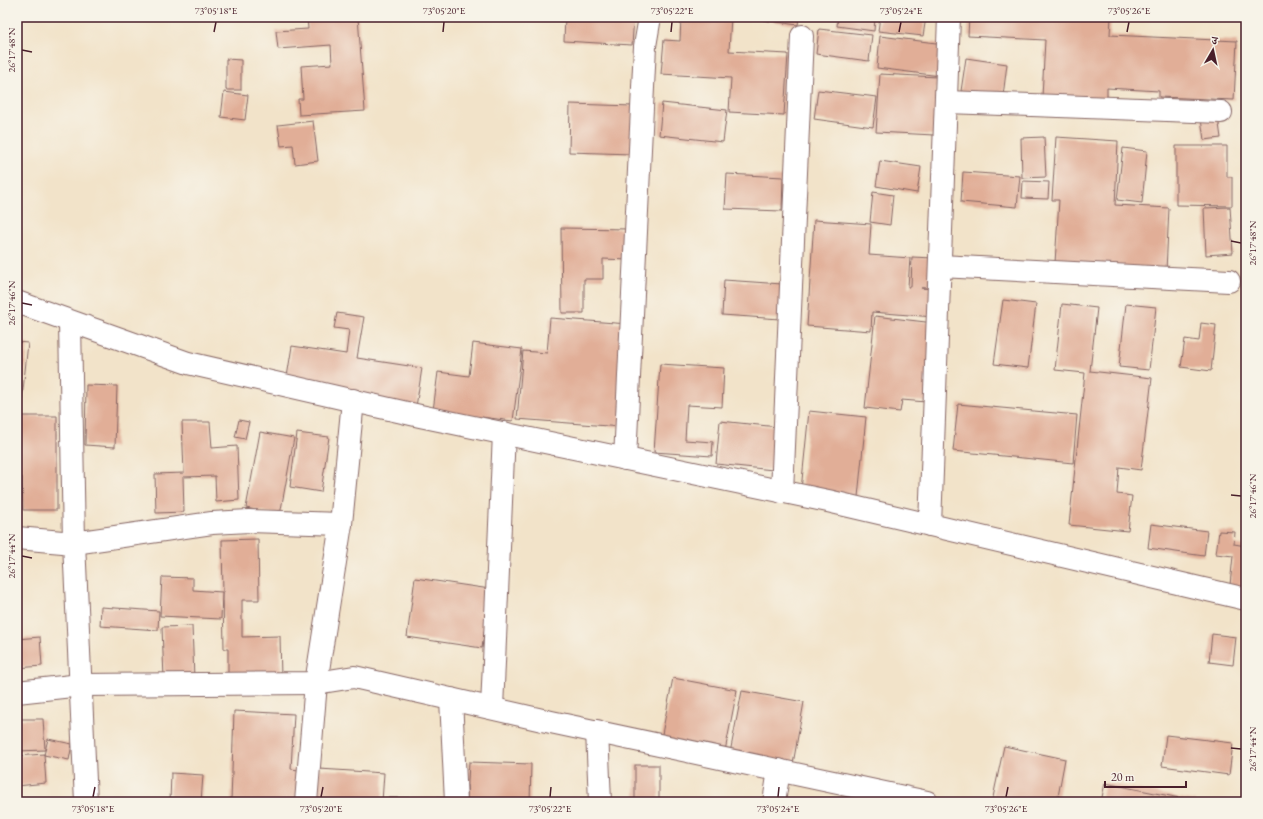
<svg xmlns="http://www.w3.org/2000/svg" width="1263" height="819" viewBox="0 0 1263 819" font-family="'EB Garamond','Noto Serif Devanagari',serif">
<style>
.building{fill:#e1ae97}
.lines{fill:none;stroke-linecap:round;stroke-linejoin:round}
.minor-casing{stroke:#856462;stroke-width:24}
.tertiary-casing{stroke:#856462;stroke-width:24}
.minor{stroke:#fff;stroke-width:22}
.tertiary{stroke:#fff;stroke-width:22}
.ticks{fill:none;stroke:#4a1f2b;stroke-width:1.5}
.neatline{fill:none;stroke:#4a1f2b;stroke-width:1.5}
.ticks-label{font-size:10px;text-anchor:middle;fill:#4a1f2b}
</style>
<rect width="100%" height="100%" fill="#f7f3e8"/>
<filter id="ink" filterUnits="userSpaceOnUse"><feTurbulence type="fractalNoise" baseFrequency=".025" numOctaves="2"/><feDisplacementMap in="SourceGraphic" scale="8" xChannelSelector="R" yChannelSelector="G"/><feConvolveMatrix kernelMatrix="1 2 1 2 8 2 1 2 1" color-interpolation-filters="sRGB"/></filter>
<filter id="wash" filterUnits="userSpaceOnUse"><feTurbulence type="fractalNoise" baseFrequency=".012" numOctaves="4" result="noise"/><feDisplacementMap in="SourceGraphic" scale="16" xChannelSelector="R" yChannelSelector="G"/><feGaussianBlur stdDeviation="0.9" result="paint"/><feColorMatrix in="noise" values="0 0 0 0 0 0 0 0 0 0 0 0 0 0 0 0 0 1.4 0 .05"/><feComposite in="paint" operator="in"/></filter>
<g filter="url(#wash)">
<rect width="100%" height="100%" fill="#f2e3c9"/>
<g id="blocks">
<!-- building -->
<g class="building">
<polygon points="307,17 358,17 365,111 299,115 298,99 303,99 301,66 332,64 331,45 278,49 276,31 308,29"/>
<polygon points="565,17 634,17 632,45 564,41"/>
<polygon points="681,17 731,17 729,51 788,54 784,115 729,112 731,78 661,74 664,40 680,41"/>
<polygon points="764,17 799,17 798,25 763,20"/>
<polygon points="838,17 875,17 874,31 837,26"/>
<polygon points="880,17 926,17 923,36 878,31"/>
<polygon points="969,17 1111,17 1110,35 1237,41 1234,100 1159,97 1159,91 1107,88 1107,101 1042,97 1045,40 968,36"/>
<polygon points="819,29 872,35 869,61 816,54"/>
<polygon points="880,36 944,44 940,76 877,68"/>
<polygon points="966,58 1007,64 1003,96 961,91"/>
<polygon points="226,59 241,60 241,90 226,90"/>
<polygon points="880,74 937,77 934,135 876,132"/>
<polygon points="818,90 877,97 873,127 814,119"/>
<polygon points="224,92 248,95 245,120 221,117"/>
<polygon points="662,103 727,110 723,142 659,135"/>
<polygon points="570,104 633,106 632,154 569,152"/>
<polygon points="1218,117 1221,138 1204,140 1201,119"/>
<polygon points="313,121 318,161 295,164 293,145 281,146 278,125"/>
<polygon points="1044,137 1046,177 1022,178 1021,138"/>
<polygon points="1056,137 1118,141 1115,205 1169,208 1166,271 1055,263 1059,200 1052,200"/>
<polygon points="1176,146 1227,146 1227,177 1232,177 1232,206 1176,205"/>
<polygon points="1123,148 1147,151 1142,203 1117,200"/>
<polygon points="880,161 921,167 917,193 876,186"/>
<polygon points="963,172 1020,176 1017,207 961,202"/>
<polygon points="727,174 783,177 782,211 725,209"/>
<polygon points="1023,181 1049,182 1048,199 1022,198"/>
<polygon points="873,192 893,195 890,225 870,222"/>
<polygon points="1230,207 1233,253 1206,255 1204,208"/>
<polygon points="814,220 871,224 869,255 910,258 908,287 911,287 912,257 933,258 932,288 921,288 936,289 934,317 872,312 871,331 807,326"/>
<polygon points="561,228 629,229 629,260 603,259 603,279 584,279 584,313 562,313"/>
<polygon points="724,280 782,284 780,319 722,315"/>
<polygon points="1003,300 1036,304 1028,368 994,364"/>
<polygon points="1062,304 1097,308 1090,371 1152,378 1141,470 1119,467 1117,494 1132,496 1128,531 1069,525 1085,373 1055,370"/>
<polygon points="1126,304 1156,307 1149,370 1119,367"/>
<polygon points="337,313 364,317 357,358 422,368 416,407 286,383 292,346 346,354 349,330 334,328"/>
<polygon points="875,316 934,323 926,402 902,400 900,412 865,408"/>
<polygon points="550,318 628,324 621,427 517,419 523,351 547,353"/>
<polygon points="1201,323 1216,325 1211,371 1181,367 1185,339 1199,341"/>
<polygon points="17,342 28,343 22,399 17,399"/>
<polygon points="473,343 522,349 513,421 433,411 438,372 469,376"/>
<polygon points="660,364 724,368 722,407 687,405 685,440 713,442 712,456 654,452"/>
<polygon points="86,385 117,386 115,447 85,445"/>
<polygon points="958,404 1077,415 1073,463 953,451"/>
<polygon points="809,411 866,417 858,497 801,490"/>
<polygon points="17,416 57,416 57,510 23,510 22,477 17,477"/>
<polygon points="239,420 249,422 245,439 235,437"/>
<polygon points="720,421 778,427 773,470 716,464"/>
<polygon points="182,422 210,422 212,448 237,446 239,500 216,502 215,476 183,477 184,512 156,513 155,474 184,473"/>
<polygon points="260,432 294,438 280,515 246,508"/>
<polygon points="297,433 329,437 321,492 290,487"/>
<polygon points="1151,524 1207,531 1204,556 1148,548"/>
<polygon points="1219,531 1235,532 1234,544 1246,546 1246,587 1230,585 1233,556 1216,554"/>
<polygon points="258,539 259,600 242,600 242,637 280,636 281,678 228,679 228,649 224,649 222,540"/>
<polygon points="162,577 193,578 193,590 222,592 221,619 160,616"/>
<polygon points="415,578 490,589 482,648 407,637"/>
<polygon points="101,607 159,611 158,630 100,626"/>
<polygon points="192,626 194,678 164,679 162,627"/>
<polygon points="1212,634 1236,637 1233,665 1209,662"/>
<polygon points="40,637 42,666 17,668 17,639"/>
<polygon points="673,678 737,690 725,751 661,739"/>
<polygon points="742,691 804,702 793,764 730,753"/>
<polygon points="234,711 294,714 291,769 299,770 297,802 231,802"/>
<polygon points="17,719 43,719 45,750 17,751"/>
<polygon points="1166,735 1233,743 1229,775 1162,766"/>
<polygon points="48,739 72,744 69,760 44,755"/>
<polygon points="1004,746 1065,759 1057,802 992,802"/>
<polygon points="44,754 46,783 17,786 17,756"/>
<polygon points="469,762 531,764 530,802 467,802"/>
<rect x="635" y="765" width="24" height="37"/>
<polygon points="319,769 384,773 382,802 317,802"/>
<polygon points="171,773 203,775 201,802 170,802"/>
<polygon points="1105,783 1195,801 1195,802 1101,802"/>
<polygon points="853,797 878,802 853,802"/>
<rect x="385" y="798" width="58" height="4"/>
</g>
</g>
</g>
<g filter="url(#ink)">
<use href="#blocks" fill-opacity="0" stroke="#856462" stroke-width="1"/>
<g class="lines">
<defs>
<g id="minor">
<polyline points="946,102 1221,112"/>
<polyline points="940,266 1229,281"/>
<polyline points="70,322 74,543 86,802"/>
<polyline points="625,459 645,46 650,17"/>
<polyline points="782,492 802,36"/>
<polyline points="930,525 949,17"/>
<polyline points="17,538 74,543 212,523 249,521 341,524"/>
<polyline points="17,692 81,685 316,683 354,677 551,722 927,802"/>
<polyline points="451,699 456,802"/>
<polyline points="492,708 504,433"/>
<polyline points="597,731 600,802"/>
<polyline points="306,802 316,683 341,524 353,400"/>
<polyline points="774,802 779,770"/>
</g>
<polyline id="tertiary" points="17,302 188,363 420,416 828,501 1246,599"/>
</defs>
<!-- minor casing -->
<use href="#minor" class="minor-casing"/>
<!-- tertiary casing -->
<use href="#tertiary" class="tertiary-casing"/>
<!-- minor -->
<use href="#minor" class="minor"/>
<!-- tertiary -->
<use href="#tertiary" class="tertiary"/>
</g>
</g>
<!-- ticks -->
<path class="ticks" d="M214,32l2,-10M443,32l1,-10M671,32l1,-10M899,32l2,-10M1127,32l2,-10M22,50l10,2M1231,241l10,2M22,303l10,2M1231,495l10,1M22,556l10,2M1231,748l10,1M93,797l2,-10M321,797l2,-10M550,797l1,-10M778,797l1,-10M1006,797l2,-10"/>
<!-- margin -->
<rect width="1263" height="819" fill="none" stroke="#f7f3e8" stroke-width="44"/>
<!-- north arrow -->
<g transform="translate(1213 50) rotate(9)" stroke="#f7f3e8" stroke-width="3" paint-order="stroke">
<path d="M0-3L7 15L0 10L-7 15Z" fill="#4a1f2b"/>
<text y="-6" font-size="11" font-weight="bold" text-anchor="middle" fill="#4a1f2b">उ</text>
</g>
<!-- scale -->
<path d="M1105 781v6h81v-6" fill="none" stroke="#4a1f2b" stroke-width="2"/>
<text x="1111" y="781" font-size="12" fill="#4a1f2b" stroke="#f7f3e8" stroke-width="3" paint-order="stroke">20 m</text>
<rect x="22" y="22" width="1219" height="775" class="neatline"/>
<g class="ticks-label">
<text x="216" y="14">73°05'18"E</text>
<text x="444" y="14">73°05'20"E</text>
<text x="672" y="14">73°05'22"E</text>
<text x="901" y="14">73°05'24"E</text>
<text x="1129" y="14">73°05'26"E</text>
<text transform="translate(11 50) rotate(-90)" y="4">26°17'48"N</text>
<text transform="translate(1252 243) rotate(-90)" y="4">26°17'48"N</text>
<text transform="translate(11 303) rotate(-90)" y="4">26°17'46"N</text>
<text transform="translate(1252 496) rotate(-90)" y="4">26°17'46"N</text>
<text transform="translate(11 556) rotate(-90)" y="4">26°17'44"N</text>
<text transform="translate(1252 749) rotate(-90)" y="4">26°17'44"N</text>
<text x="93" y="812">73°05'18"E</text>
<text x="321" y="812">73°05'20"E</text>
<text x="550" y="812">73°05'22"E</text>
<text x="778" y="812">73°05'24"E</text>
<text x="1006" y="812">73°05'26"E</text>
</g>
</svg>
